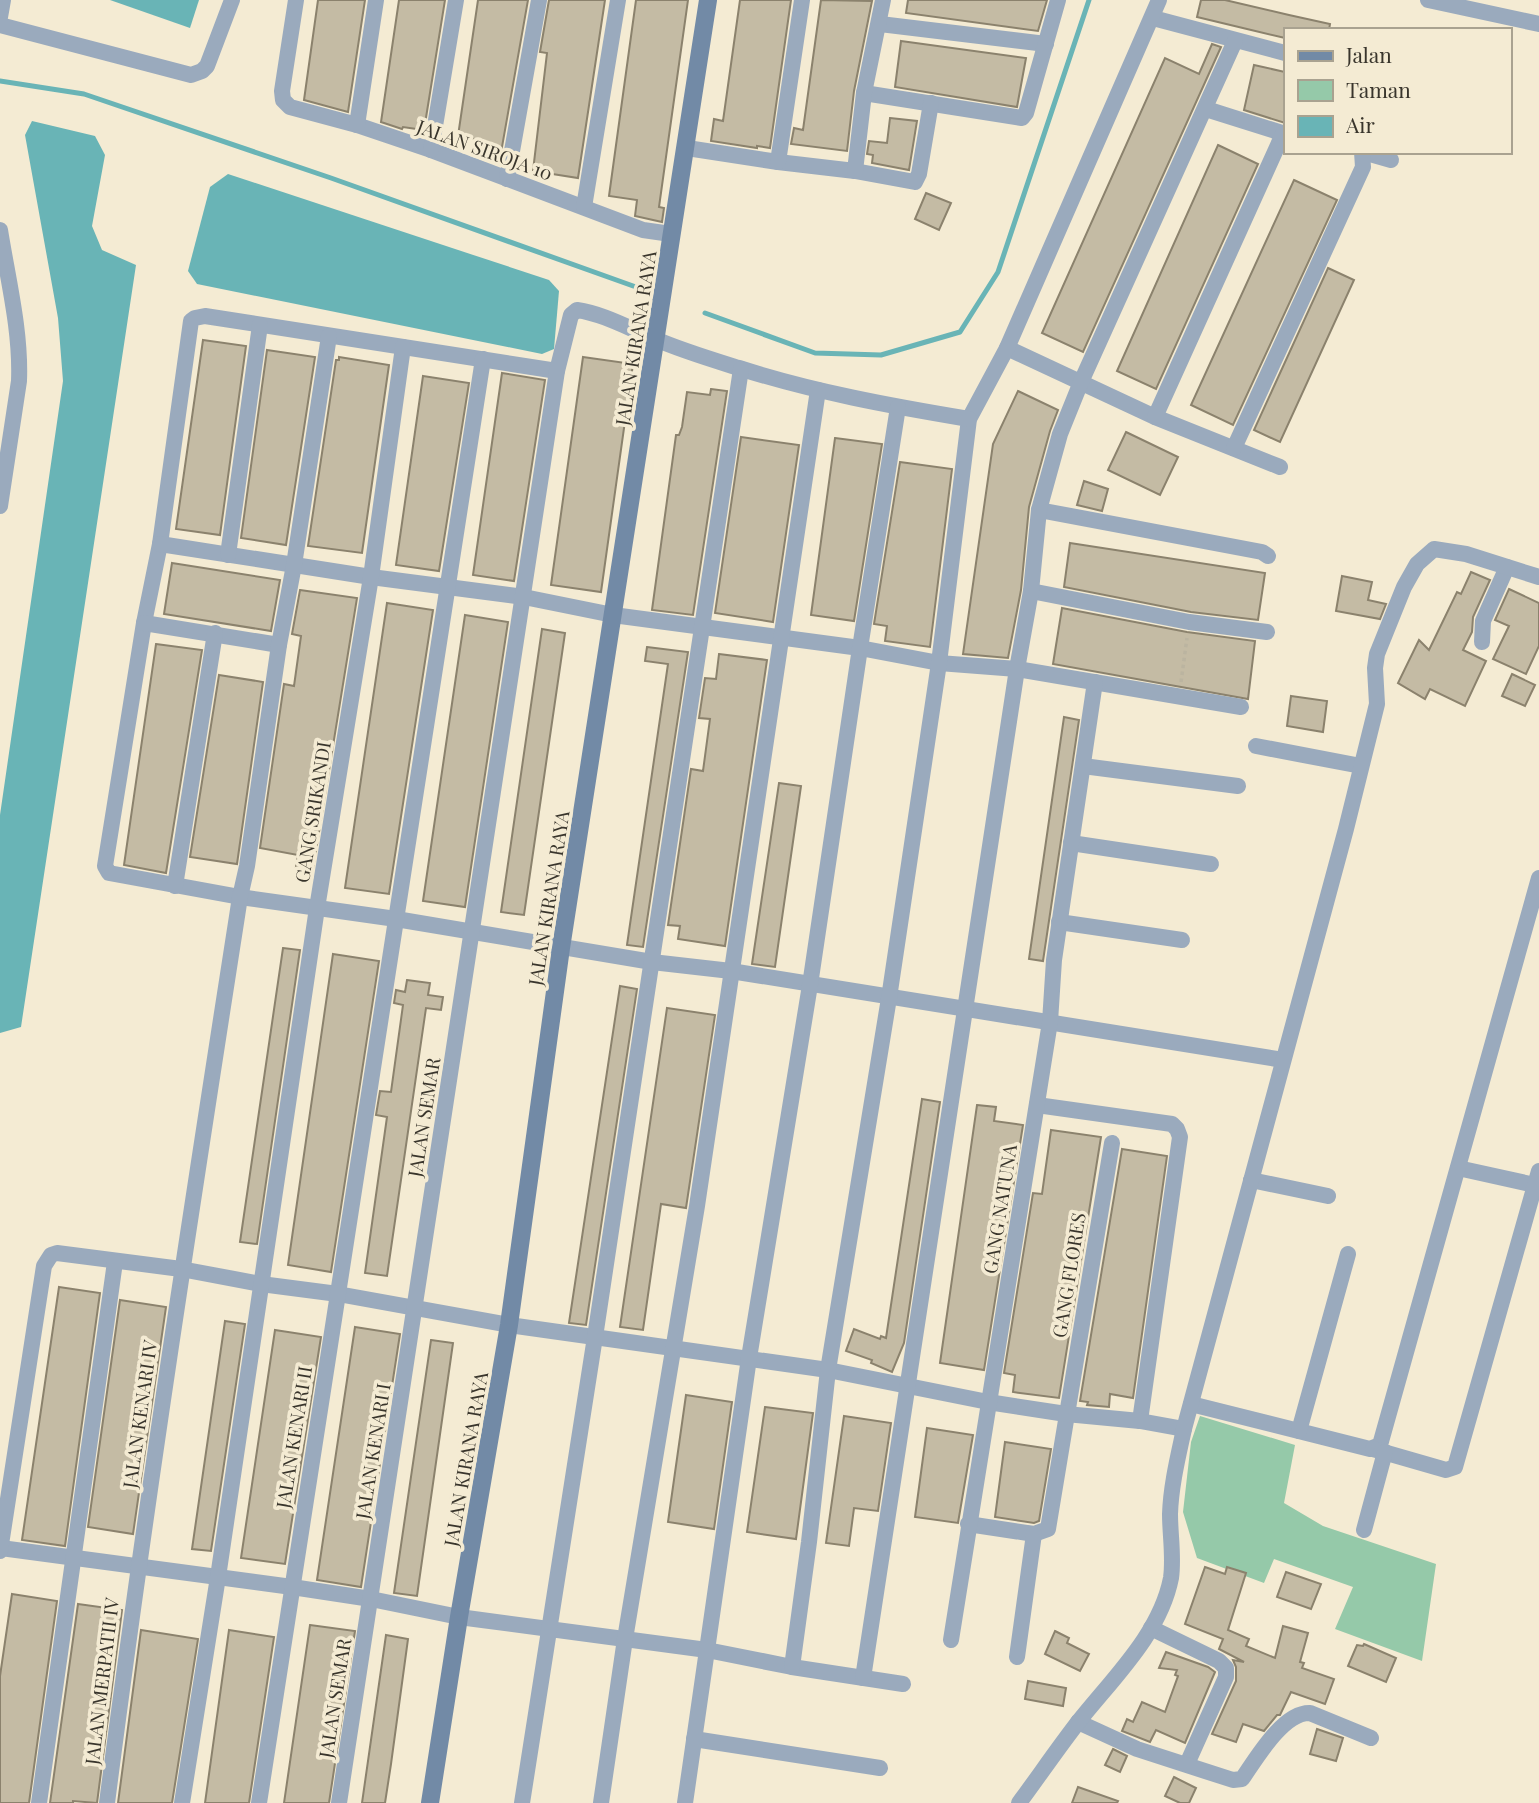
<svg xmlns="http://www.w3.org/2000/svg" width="1539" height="1803" viewBox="0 0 1539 1803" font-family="'Playfair Display',serif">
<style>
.green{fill:#95c9a9}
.water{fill:#69b4b6}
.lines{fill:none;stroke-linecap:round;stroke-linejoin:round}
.stream{stroke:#69b4b6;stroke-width:5}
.building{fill:#c4bba4;stroke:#8b826d;stroke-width:2}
.path{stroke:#bbb4a0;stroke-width:3.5;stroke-dasharray:3.5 3.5;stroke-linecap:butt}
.street{stroke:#9aaabd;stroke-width:16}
.secondary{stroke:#728aa6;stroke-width:18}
.labels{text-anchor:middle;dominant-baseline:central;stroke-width:7;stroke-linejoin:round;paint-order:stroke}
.street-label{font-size:19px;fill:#39352c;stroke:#f4ebd3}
</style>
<rect width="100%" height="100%" fill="#f4ebd3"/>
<!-- green -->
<polygon class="green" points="1200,1416 1295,1445 1284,1503 1323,1526 1436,1564 1422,1661 1335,1629 1353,1587 1274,1559 1264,1583 1197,1558 1183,1512 1191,1442"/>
<!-- water -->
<g class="water">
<polygon points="110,0 199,0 190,28"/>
<polygon points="32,121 95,136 105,155 92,226 102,250 136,265 21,1027 0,1033 0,815 63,381 58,318 25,135"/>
<polygon points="228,174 549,280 559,291 554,349 542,354 197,284 188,271 210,187"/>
</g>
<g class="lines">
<!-- stream -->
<g class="stream">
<polyline points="0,81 84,94 331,178 636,287"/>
<polyline points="705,313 815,353 881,355 960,332 998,272 1089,0"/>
</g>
</g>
<!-- building -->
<g class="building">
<polygon points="318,0 365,0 348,112 304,100"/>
<polygon points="399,0 445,0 424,130 403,127 402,129 381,122"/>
<polygon points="478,0 528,0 499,164 483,158 486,141 458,136"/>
<polygon points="549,0 605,0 578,178 533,171 547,53 540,52"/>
<polygon points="636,0 688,0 659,207 664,208 662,222 635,216 637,200 609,196"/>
<polygon points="740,0 791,0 770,148 757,146 757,148 711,141 714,119 723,121"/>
<polygon points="821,0 872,1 854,91 847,151 791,144 794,128 803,130"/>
<polygon points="908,0 1047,0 1038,31 906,13"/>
<polygon points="1201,0 1225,0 1289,15 1330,24 1329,30 1285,30 1285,38 1247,29 1197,17"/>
<polygon points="901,41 1026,58 1017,107 895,87"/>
<polygon points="1212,44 1221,47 1083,352 1042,333 1165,58 1199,74"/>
<polygon points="1254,65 1285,72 1285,123 1244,110"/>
<polygon points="890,118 917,121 909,170 872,163 873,155 867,154 869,141 887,143"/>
<polygon points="1218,145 1258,164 1156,389 1117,371"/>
<polygon points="1294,180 1337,200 1233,425 1191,405"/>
<polygon points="926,193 951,203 939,230 915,219"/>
<polygon points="1328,268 1354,280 1280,442 1254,430"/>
<polygon points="203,340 246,346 220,535 176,529"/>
<polygon points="267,350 315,357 286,545 241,538"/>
<polygon points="339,357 389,365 362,553 308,546 336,360 339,360"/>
<polygon points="583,357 633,364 601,592 551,585"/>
<polygon points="502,373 545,380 514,581 473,575"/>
<polygon points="423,376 469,383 439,571 396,565"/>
<polygon points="711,389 727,391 693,615 652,610 676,435 679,435 682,427 687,392 710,395"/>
<polygon points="1018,391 1058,410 1050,431 1029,507 1021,590 1008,658 963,654 993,444"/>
<polygon points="1126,432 1178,457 1160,495 1108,470"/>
<polygon points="741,437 799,445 773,622 715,613"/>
<polygon points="835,438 882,444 854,621 811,615"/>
<polygon points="900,462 952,469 930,647 885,641 887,626 874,624"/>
<polygon points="1084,481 1108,489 1102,511 1077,505"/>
<polygon points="1070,543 1265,573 1258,620 1191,612 1064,587"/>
<polygon points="172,563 280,580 271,631 164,614"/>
<polygon points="1471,572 1490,580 1473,617 1472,632 1463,650 1486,661 1465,706 1430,689 1425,699 1398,683 1419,640 1429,650 1457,592 1461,594"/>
<polygon points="1342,576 1372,582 1368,600 1386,604 1380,619 1336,611"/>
<polygon points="1509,589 1539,603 1539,646 1526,674 1493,659 1509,626 1495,620"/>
<polygon points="300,590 357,598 313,869 296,867 298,855 260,848 284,684 294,686 301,636 292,634"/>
<polygon points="387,603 433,610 389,894 345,888"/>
<polygon points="1062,608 1187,632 1255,641 1248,699 1053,664"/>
<polygon points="465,615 508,622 465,907 423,901"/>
<polygon points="542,629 565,633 524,915 501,912"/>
<polygon points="156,644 202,650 166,873 124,865"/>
<polygon points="647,647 688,652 643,947 627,945 668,664 645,661"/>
<polygon points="719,654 767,660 725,946 678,939 680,926 668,925 691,769 703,771 710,719 699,718 705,678 716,679"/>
<polygon points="1512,674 1535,685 1525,706 1502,696"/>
<polygon points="219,675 263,682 237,864 190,857"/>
<polygon points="1291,696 1327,701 1323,732 1287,726"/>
<polygon points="1064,717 1079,720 1043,961 1029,959"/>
<polygon points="779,783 801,786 775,967 752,964"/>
<polygon points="283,948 300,950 257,1244 240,1242"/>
<polygon points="333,954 379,961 331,1272 288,1265"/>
<polygon points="407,980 430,983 428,995 443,997 441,1010 426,1008 387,1276 365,1273 387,1117 376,1115 380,1091 391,1092 403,1005 394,1003 396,990 405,992"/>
<polygon points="620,986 637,989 586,1325 569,1323"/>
<polygon points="667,1008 715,1015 686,1208 661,1204 643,1330 620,1327"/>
<polygon points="922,1099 940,1102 904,1343 892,1372 871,1363 872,1360 846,1351 854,1329 880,1339 881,1336 886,1338"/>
<polygon points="977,1105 996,1107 994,1121 1023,1125 984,1370 940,1363"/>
<polygon points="1051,1130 1101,1137 1059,1398 1013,1392 1015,1375 1004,1373 1033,1193 1042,1194"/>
<polygon points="1122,1149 1167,1156 1133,1398 1110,1394 1109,1407 1087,1405 1088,1402 1080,1401"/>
<polygon points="59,1287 100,1293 65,1546 22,1540"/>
<polygon points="120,1300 166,1307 133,1534 88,1527"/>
<polygon points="225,1321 245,1324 211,1551 192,1549"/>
<polygon points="355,1327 400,1334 361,1587 317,1580"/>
<polygon points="275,1330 321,1337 285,1564 241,1558"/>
<polygon points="431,1340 453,1343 417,1596 394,1593"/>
<polygon points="686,1395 732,1402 714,1529 668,1522"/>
<polygon points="765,1407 813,1413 796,1539 747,1532"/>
<polygon points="844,1416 891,1423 878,1511 854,1508 849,1546 826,1543"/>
<polygon points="927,1428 973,1435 958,1523 915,1517"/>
<polygon points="1005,1442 1051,1449 1039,1521 1034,1523 995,1517"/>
<polygon points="1205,1567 1225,1574 1227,1567 1246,1573 1228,1630 1249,1639 1246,1646 1275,1658 1283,1626 1308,1633 1300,1662 1304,1663 1302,1668 1334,1679 1325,1704 1291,1692 1280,1715 1277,1715 1264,1731 1243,1724 1236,1742 1212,1734 1236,1681 1236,1667 1233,1660 1244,1662 1219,1649 1223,1639 1185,1624"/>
<polygon points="1286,1572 1321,1584 1311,1609 1277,1597"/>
<polygon points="12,1594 57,1601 29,1803 0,1803 0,1676"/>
<polygon points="78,1604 122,1610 97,1803 73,1801 73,1803 50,1803"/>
<polygon points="310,1625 355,1631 329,1803 284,1803"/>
<polygon points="141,1630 198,1639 172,1803 118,1803"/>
<polygon points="229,1630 274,1637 249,1803 205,1803"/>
<polygon points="1055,1631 1069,1638 1067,1643 1089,1654 1080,1671 1045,1654"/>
<polygon points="386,1635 408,1639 391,1764 385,1803 362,1803"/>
<polygon points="1364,1644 1396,1658 1386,1682 1348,1666 1357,1645 1363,1646"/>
<polygon points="1166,1652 1208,1667 1215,1672 1185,1743 1156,1730 1150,1742 1122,1731 1127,1719 1133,1722 1142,1702 1165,1712 1178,1676 1175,1675 1177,1670 1159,1668"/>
<polygon points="1028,1681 1066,1688 1063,1706 1025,1699"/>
<polygon points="1317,1729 1343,1738 1336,1761 1310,1754"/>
<polygon points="1113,1749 1127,1756 1120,1772 1105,1765"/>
<polygon points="1174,1777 1196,1788 1189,1803 1180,1803 1165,1796"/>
<polygon points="1078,1787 1118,1801 1117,1803 1072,1803"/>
</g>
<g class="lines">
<!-- path -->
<polyline class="path" points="1181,682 1187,638"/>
<!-- street -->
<g class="street">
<polyline points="296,0 282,91 283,100 290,107 357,125 431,150 643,230 671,234"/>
<polyline points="1428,0 1539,24"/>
<polyline points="0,17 3,0"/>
<polyline points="1153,18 1285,53"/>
<polyline points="880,24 1046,44"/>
<polyline points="0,25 191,75 202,71 207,66 232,0"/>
<polyline points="864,93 1022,118 1026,113 1058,0"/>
<polyline points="1206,109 1285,134"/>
<polyline points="357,125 376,0"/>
<polyline points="687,148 778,162 855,171 915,182 919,174 931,103"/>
<polyline points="431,150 456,0"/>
<polyline points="1363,152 1391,160"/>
<polyline points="778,162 802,0"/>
<polyline points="855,171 864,93 883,0"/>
<polyline points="507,179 539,0"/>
<polyline points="584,207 618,0"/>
<path d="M0,230c8,50 21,101 19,151l-19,125"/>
<polyline points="1007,348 1155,417 1280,467"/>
<polyline points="557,371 205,316 195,318 191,321 160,544 144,623 105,866 109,873 240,897 396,919 652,962 731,971 1283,1060"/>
<polyline points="1155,417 1283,134"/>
<polyline points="1234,448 1363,167 1362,152"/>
<polyline points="1039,510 1262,552 1268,556"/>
<polyline points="160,544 371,577 524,597 613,615 860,648 939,663 1017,669 1241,707"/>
<polyline points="228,555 260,325"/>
<polyline points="1031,591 1189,622 1267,632"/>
<polyline points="144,623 279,645"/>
<polyline points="1482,642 1483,621 1507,567"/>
<polyline points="1256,746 1361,766"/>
<polyline points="1083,766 1238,786"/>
<polyline points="1071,843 1211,864"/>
<polyline points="175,886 215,633"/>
<polyline points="1059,922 1182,940"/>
<polyline points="1037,1105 1172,1124 1177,1129 1180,1137 1140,1421"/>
<polyline points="1458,1168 1535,1185"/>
<polyline points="1251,1180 1328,1196"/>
<polyline points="1191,1404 1370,1449 1380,1445 1539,878"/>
<polyline points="1299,1431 1348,1254"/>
<polyline points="1373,1449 1446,1470 1455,1467 1539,1171"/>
<polyline points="968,1524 1034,1534 1048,1529 1112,1143"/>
<polyline points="1364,1530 1385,1452"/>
<polyline points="1,1548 292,1587 371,1599 459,1617 707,1650 792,1667 903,1684"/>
<polyline points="0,1551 44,1266 51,1255 57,1253 181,1269 261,1284 338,1294 509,1325 828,1370 988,1402 1066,1414 1140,1421 1184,1429"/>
<polyline points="1151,1628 1219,1661 1226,1668 1226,1677 1187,1764"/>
<polyline points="951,1640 1050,1022 1054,960 1095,682"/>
<polyline points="1017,1657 1034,1534"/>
<polyline points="792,1667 809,1542 828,1370 889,998 939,663 969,419 1007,348 1159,0"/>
<polyline points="863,1678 1017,669 1031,591 1039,510 1060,434 1081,382 1235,41"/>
<path d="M1078,1722l59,27 96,31 9,-1c14,-20 41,-67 68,-66l61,25"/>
<polyline points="694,1739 880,1768"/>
<polyline points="39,1803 115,1262"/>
<path d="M107,1803c39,-303 86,-604 133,-906l7,-31 32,-221 15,-80 35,-229"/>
<polyline points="182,1803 218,1577 317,908 371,577 403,347"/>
<polyline points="259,1803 483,359"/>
<path d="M339,1803l218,-1432 14,-56 6,-5c27,4 51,18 76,28 27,12 57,21 86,30 75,24 152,38 230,51"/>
<polyline points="522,1803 595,1337 741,369"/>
<polyline points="601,1803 625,1639 697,1206 818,390"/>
<polyline points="685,1803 749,1358 810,985 860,648 898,407"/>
<path d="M1019,1803c20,-27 39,-55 60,-82 34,-43 81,-87 92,-143 3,-21 -1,-43 -1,-64 1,-29 8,-57 14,-85l162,-600 31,-125 -2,-36 2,-14 27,-67 13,-23 17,-15 32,5 73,23"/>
</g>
<!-- secondary -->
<polyline class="secondary" points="430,1803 459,1617 509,1325 561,948 708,0"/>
</g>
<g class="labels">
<!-- street labels -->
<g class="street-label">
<text transform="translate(485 149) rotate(20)">JALAN SIROJA 10</text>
<text transform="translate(635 338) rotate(-81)">JALAN KIRANA RAYA</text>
<text transform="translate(312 812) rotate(-81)">GANG SRIKANDI</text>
<text transform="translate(548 898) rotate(-81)">JALAN KIRANA RAYA</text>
<text transform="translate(423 1117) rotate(-81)">JALAN SEMAR</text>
<text transform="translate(999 1209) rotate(-81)">GANG NATUNA</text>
<text transform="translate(1068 1275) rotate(-81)">GANG FLORES</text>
<text transform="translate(139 1414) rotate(-82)">JALAN KENARI IV</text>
<text transform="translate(293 1437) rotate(-81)">JALAN KENARI II</text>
<text transform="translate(372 1451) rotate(-81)">JALAN KENARI I</text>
<text transform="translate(465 1459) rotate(-80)">JALAN KIRANA RAYA</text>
<text transform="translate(101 1681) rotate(-83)">JALAN MERPATII IV</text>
<text transform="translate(334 1698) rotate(-81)">JALAN SEMAR</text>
</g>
</g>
<!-- legend -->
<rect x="1284" y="28" width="228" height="126" fill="#f4ebd3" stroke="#a9a290" stroke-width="2"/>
<rect x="1298" y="51" width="35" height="10" fill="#728aa6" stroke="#a9a290" stroke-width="2"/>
<text x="1346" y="63" font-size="21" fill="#39352c">Jalan</text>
<rect x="1298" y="80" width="35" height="21" fill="#95c9a9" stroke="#a9a290" stroke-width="2"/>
<text x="1346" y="98" font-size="21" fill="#39352c">Taman</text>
<rect x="1298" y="116" width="35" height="21" fill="#69b4b6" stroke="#a9a290" stroke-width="2"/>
<text x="1346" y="133" font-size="21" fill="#39352c">Air</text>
</svg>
